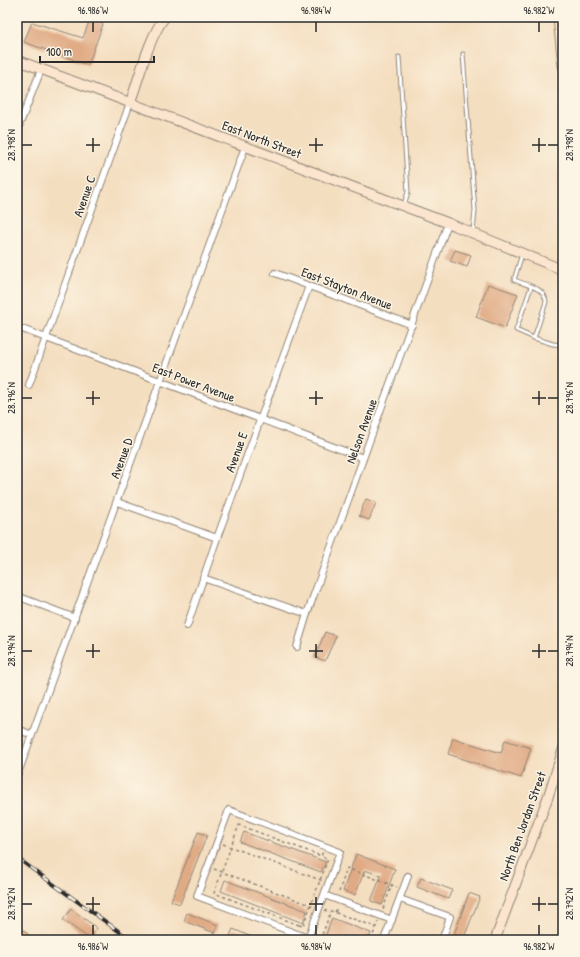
<svg xmlns="http://www.w3.org/2000/svg" width="580" height="957" viewBox="0 0 580 957" font-family="'Patrick Hand',sans-serif">
<style>
.building{fill:#e0aa84}
.lines{fill:none;stroke-linecap:round;stroke-linejoin:round}
.lane-casing{stroke:#908476;stroke-width:5}
.street-casing{stroke:#908476;stroke-width:8}
.secondary-casing{stroke:#908476;stroke-width:11}
.primary-casing{stroke:#908476;stroke-width:12}
.path{stroke:#908476;stroke-width:1.5;stroke-dasharray:3 3;stroke-linecap:butt}
.lane{stroke:#fff;stroke-width:3}
.street{stroke:#fff;stroke-width:6}
.secondary{stroke:#fbe5cf;stroke-width:9}
.primary{stroke:#f6be87;stroke-width:10}
.rail-casing{stroke:#2b2b2b;stroke-width:4}
.rail{stroke:#fcf5e5;stroke-width:2.5;stroke-dasharray:8;stroke-linecap:butt}
.ticks{fill:none;stroke:#2b2b2b;stroke-width:1.5}
.labels{text-anchor:middle;dominant-baseline:central;stroke-width:3;stroke-linejoin:round;paint-order:stroke}
.street-label{font-size:13px;fill:#2b2b2b;stroke:#fcf5e5}
.neatline{fill:none;stroke:#2b2b2b;stroke-width:1.5}
.ticks-label{font-size:10px;text-anchor:middle;fill:#2b2b2b}
</style>
<rect width="100%" height="100%" fill="#fcf5e5"/>
<filter id="ink" filterUnits="userSpaceOnUse"><feTurbulence type="fractalNoise" baseFrequency=".025" numOctaves="2"/><feDisplacementMap in="SourceGraphic" scale="8" xChannelSelector="R" yChannelSelector="G"/><feConvolveMatrix kernelMatrix="1 2 1 2 8 2 1 2 1" color-interpolation-filters="sRGB"/></filter>
<filter id="wash" filterUnits="userSpaceOnUse"><feTurbulence type="fractalNoise" baseFrequency=".012" numOctaves="4" result="noise"/><feDisplacementMap in="SourceGraphic" scale="16" xChannelSelector="R" yChannelSelector="G"/><feGaussianBlur stdDeviation="0.9" result="paint"/><feColorMatrix in="noise" values="0 0 0 0 0 0 0 0 0 0 0 0 0 0 0 0 0 1.4 0 .05"/><feComposite in="paint" operator="in"/></filter>
<g filter="url(#wash)">
<rect width="100%" height="100%" fill="#f4dec0"/>
<g id="blocks">
<!-- building -->
<g class="building">
<polygon points="90,19 103,24 88,65 24,42 32,22 83,38"/>
<polygon points="455,250 471,255 467,267 450,261"/>
<polygon points="488,284 518,294 505,328 476,317"/>
<polygon points="366,499 376,503 369,520 359,516"/>
<polygon points="325,632 336,636 325,661 315,657"/>
<polygon points="453,738 501,753 505,740 531,748 521,778 448,754"/>
<polygon points="198,832 207,835 180,904 171,901"/>
<polygon points="244,832 326,862 321,872 240,842"/>
<polygon points="356,854 395,869 382,905 371,901 381,876 365,870 355,895 343,891"/>
<polygon points="421,878 452,890 448,899 417,887"/>
<polygon points="225,880 307,911 303,923 221,891"/>
<polygon points="469,893 480,897 463,940 452,940"/>
<polygon points="71,909 97,928 90,939 63,920"/>
<polygon points="187,913 218,925 215,933 184,921"/>
<polygon points="332,918 371,933 368,940 324,940"/>
<polygon points="233,929 259,940 235,940 229,938"/>
</g>
</g>
</g>
<g filter="url(#ink)">
<use href="#blocks" fill-opacity="0" stroke="#908476" stroke-width="1"/>
<g class="lines">
<defs>
<g id="lane">
<polyline points="463,54 475,210 473,232"/>
<polyline points="399,57 408,192 404,205"/>
<path d="M522,254l-8,26c12,5 31,7 32,22l-12,36 19,6 10,1"/>
<polyline points="531,287 516,330 534,338"/>
</g>
<g id="street">
<polyline points="17,131 41,70"/>
<polyline points="275,273 412,325"/>
<polyline points="17,327 363,458"/>
<polyline points="29,385 130,103"/>
<polyline points="117,502 217,538"/>
<polyline points="203,578 307,614"/>
<polyline points="17,596 75,618"/>
<polyline points="187,626 217,538 309,286"/>
<polyline points="297,647 307,614 448,223"/>
<polyline points="17,729 32,735"/>
<polyline points="17,776 245,147"/>
<polyline points="324,895 308,938 197,896 229,810 340,852 324,895 392,920"/>
<polyline points="400,899 450,917 442,940"/>
<polyline points="384,940 408,876"/>
</g>
<g id="secondary">
<polyline points="558,17 563,66"/>
<polyline points="17,60 448,223 563,270"/>
<path d="M130,103c9,-24 19,-67 35,-86"/>
<polyline points="495,940 548,797 563,750"/>
</g>
<polyline id="primary" points="17,931 26,940"/>
</defs>
<!-- lane casing -->
<use href="#lane" class="lane-casing"/>
<!-- street casing -->
<use href="#street" class="street-casing"/>
<!-- secondary casing -->
<use href="#secondary" class="secondary-casing"/>
<!-- primary casing -->
<use href="#primary" class="primary-casing"/>
<!-- path -->
<g class="path">
<polyline points="223,844 323,881"/>
<polyline points="214,869 313,906"/>
<polyline points="339,892 347,868 397,887"/>
<polyline points="383,909 392,884"/>
<polyline points="324,910 330,912"/>
<polyline points="335,912 338,907"/>
<polyline points="299,925 214,893 239,825 321,856"/>
<polyline points="299,925 303,926 328,859 321,856 323,852"/>
<polyline points="277,940 278,938 282,940"/>
<polyline points="320,940 331,911 376,927"/>
<polyline points="371,940 378,922"/>
</g>
<!-- lane -->
<use href="#lane" class="lane"/>
<!-- street -->
<use href="#street" class="street"/>
<!-- secondary -->
<use href="#secondary" class="secondary"/>
<!-- primary -->
<use href="#primary" class="primary"/>
<defs>
<polyline id="rail" points="17,858 131,940"/>
</defs>
<!-- rail casing -->
<use href="#rail" class="rail-casing"/>
<!-- rail -->
<use href="#rail" class="rail"/>
</g>
</g>
<!-- ticks -->
<path class="ticks" d="M93,22v10M316,22v10M539,22v10M93,138v14M316,138v14M539,138v14M22,145h10M86,145h14M309,145h14M532,145h14M548,145h10M93,391v14M316,391v14M539,391v14M22,398h10M86,398h14M309,398h14M532,398h14M548,398h10M93,644v14M316,644v14M539,644v14M22,651h10M86,651h14M309,651h14M532,651h14M548,651h10M93,897v14M316,897v14M539,897v14M22,904h10M86,904h14M309,904h14M532,904h14M548,904h10M93,925v10M316,925v10M539,925v10"/>
<g class="labels">
<!-- street labels -->
<g class="street-label">
<text transform="translate(262 139) rotate(21)">East North Street</text>
<text transform="translate(84 196) rotate(-71)">Avenue C</text>
<text transform="translate(347 288) rotate(21)">East Stayton Avenue</text>
<text transform="translate(194 382) rotate(21)">East Power Avenue</text>
<text transform="translate(361 431) rotate(-70)">Nelson Avenue</text>
<text transform="translate(236 452) rotate(-70)">Avenue E</text>
<text transform="translate(121 458) rotate(-70)">Avenue D</text>
<text transform="translate(522 826) rotate(-70)">North Ben Jordan Street</text>
</g>
</g>
<!-- margin -->
<rect width="580" height="957" fill="none" stroke="#fcf5e5" stroke-width="44"/>
<!-- scale -->
<path d="M40 56v6h114v-6" fill="none" stroke="#2b2b2b" stroke-width="2"/>
<text x="46" y="56" font-size="12" fill="#2b2b2b" stroke="#fcf5e5" stroke-width="3" paint-order="stroke">100 m</text>
<rect x="22" y="22" width="536" height="913" class="neatline"/>
<g class="ticks-label">
<text x="93" y="14">96.986°W</text>
<text x="316" y="14">96.984°W</text>
<text x="539" y="14">96.982°W</text>
<text transform="translate(11 145) rotate(-90)" y="4">28.798°N</text>
<text transform="translate(569 145) rotate(-90)" y="4">28.798°N</text>
<text transform="translate(11 398) rotate(-90)" y="4">28.796°N</text>
<text transform="translate(569 398) rotate(-90)" y="4">28.796°N</text>
<text transform="translate(11 651) rotate(-90)" y="4">28.794°N</text>
<text transform="translate(569 651) rotate(-90)" y="4">28.794°N</text>
<text transform="translate(11 904) rotate(-90)" y="4">28.792°N</text>
<text transform="translate(569 904) rotate(-90)" y="4">28.792°N</text>
<text x="93" y="950">96.986°W</text>
<text x="316" y="950">96.984°W</text>
<text x="539" y="950">96.982°W</text>
</g>
</svg>
